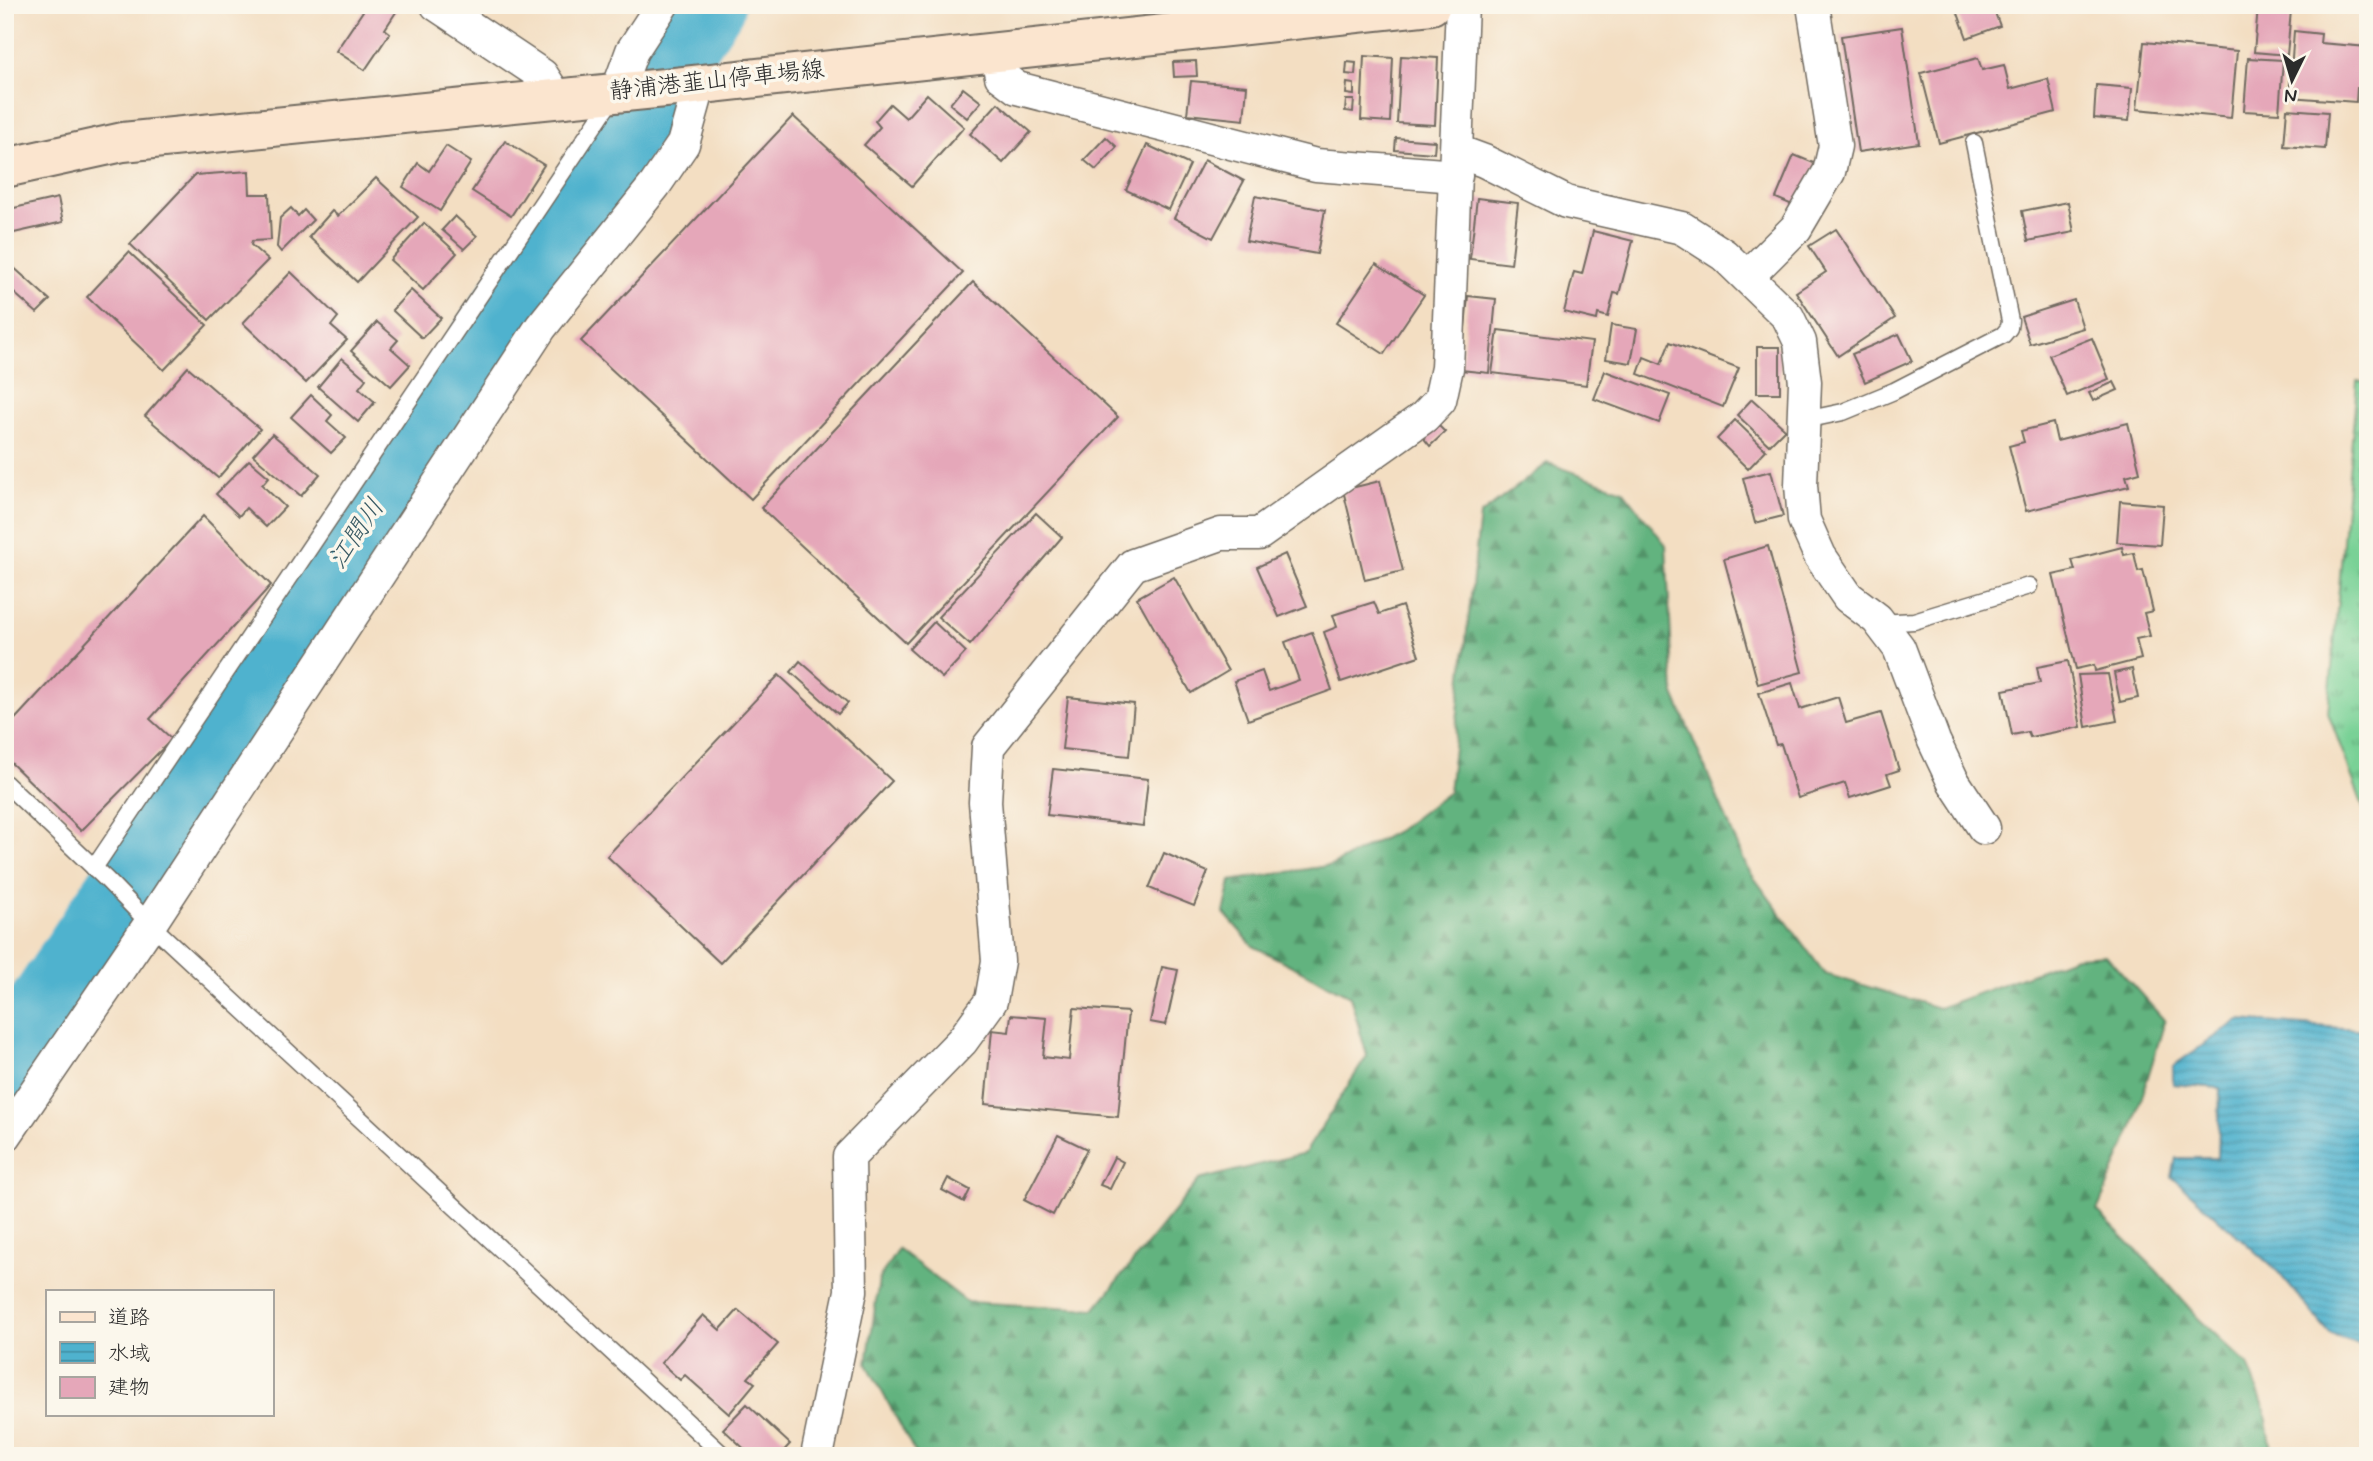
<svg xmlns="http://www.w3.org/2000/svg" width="2373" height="1461" viewBox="0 0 2373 1461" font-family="Mynerve,'Klee One',sans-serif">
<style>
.grass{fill:url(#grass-tufts);stroke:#527e60;stroke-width:2}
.forest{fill:url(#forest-firs);stroke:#466f55;stroke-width:2}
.water{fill:url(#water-rules);stroke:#3d6e7c;stroke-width:2}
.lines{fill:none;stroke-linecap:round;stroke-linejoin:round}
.river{stroke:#4fb2ce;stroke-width:72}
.building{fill:#e5a7b9}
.lane-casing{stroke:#716a60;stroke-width:19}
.street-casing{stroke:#716a60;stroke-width:35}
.secondary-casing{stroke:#716a60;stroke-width:42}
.lane{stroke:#fff;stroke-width:16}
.street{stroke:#fff;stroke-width:32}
.secondary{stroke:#fbe5cf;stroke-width:38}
.labels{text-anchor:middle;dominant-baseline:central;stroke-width:7;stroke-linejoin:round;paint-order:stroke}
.street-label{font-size:24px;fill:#2b2b2b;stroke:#fbf7ec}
.water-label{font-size:26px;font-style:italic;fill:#385a64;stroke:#fbf7ec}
</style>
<defs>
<pattern id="grass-tufts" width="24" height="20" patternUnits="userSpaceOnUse" patternTransform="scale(1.75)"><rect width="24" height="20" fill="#79d196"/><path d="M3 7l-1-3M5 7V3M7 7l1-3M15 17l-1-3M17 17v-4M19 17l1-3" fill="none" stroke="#63aa7b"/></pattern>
<pattern id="forest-firs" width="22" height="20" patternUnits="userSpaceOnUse" patternTransform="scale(1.75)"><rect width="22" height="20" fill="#62b37f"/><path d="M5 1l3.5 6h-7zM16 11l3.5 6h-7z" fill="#519268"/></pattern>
<pattern id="water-rules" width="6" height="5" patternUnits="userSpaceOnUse" patternTransform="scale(1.75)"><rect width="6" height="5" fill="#4fb2ce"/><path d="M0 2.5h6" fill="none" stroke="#4291a7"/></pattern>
</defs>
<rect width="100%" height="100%" fill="#fbf7ec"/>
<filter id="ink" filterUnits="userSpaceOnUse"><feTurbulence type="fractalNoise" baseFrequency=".0143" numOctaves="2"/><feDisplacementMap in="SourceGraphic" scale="14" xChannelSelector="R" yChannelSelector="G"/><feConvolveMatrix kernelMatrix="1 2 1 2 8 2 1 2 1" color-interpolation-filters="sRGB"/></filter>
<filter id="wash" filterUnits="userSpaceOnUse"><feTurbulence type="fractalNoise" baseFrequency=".00686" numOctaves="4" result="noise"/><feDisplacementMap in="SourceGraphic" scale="28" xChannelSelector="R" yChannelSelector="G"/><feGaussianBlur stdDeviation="1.57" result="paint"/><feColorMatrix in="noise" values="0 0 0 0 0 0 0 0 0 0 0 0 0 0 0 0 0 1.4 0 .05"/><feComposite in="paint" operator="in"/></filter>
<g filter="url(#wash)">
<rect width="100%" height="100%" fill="#f3dec2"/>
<!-- grass -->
<polygon class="grass" points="2357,381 2368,381 2368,820 2328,713"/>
<!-- forest -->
<polygon class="forest" points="1548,463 1623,490 1666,545 1674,694 1747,868 1825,974 1939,1008 2075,957 2106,955 2165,1021 2133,1126 2097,1211 2156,1270 2198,1318 2248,1365 2265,1409 2272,1450 2270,1456 917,1456 867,1364 879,1279 898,1249 967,1302 1095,1309 1199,1180 1305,1153 1367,1056 1350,996 1253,946 1224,913 1231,881 1333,865 1397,831 1449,792 1480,515"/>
<!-- water -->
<polygon class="water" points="2239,1020 2368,1030 2368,1347 2331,1335 2278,1272 2172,1177 2176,1158 2218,1158 2220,1088 2173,1084 2173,1066"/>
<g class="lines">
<!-- river -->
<polyline class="river" points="5,1064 709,5"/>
</g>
<g id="blocks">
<!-- building -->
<g class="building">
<polygon points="367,5 400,6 385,29 390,33 365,70 336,51"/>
<polygon points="1955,5 1992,5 2000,26 1967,38"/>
<polygon points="2258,7 2291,10 2287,55 2254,52"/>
<polygon points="1902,27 1919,143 1858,152 1841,36"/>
<polygon points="2294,31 2321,34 2320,43 2368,47 2368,88 2357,88 2356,102 2289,97"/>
<polygon points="2144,42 2237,51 2231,118 2137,109"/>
<polygon points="1364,56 1393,58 1390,122 1361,120"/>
<polygon points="1401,56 1438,58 1435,125 1397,123"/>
<polygon points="1978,58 1982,70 2004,65 2010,89 2048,79 2056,112 1939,143 1921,73"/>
<polygon points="2248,58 2283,60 2279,113 2244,111"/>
<polygon points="1196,61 1197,76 1174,77 1173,62"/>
<polygon points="1347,62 1356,63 1355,75 1346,74"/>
<polygon points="1191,81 1247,86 1244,120 1187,114"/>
<polygon points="1347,83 1354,84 1354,95 1346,94"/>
<polygon points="2096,85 2132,88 2129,121 2094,118"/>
<polygon points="963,88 981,102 967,118 950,104"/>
<polygon points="927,94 964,127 912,186 864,145 880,127 875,121 890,104 906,118"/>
<polygon points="1346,100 1354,100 1353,112 1345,111"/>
<polygon points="998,103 1031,132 1003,163 970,134"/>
<polygon points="2287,109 2328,112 2325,149 2284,146"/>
<polygon points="793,116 963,273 751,499 581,341"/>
<polygon points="1106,137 1117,147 1096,170 1084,160"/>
<polygon points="1396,138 1435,141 1434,153 1395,150"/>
<polygon points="505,141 544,165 511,216 472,191"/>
<polygon points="1147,145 1190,165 1169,210 1126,190"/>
<polygon points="446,146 471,162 440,211 403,187 418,163 429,171"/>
<polygon points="1794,155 1816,164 1797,207 1776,198"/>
<polygon points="1204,160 1244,181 1213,238 1174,218"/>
<polygon points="249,171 250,194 269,194 271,240 252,241 251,245 268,260 209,320 130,244 195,175"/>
<polygon points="376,178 418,217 357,282 309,237 332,211 338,216"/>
<polygon points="1255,196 1325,210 1317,254 1246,241"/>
<polygon points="58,198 63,222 5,235 5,210"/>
<polygon points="1477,198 1518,203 1511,264 1470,259"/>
<polygon points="2068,202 2074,232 2028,241 2022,211"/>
<polygon points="291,208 298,216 304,210 313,220 281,252 277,247 280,218"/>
<polygon points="455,216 477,236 464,249 442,230"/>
<polygon points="424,223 457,253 423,290 390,260"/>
<polygon points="1836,229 1895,318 1838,356 1796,292 1826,272 1809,246"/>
<polygon points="1593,231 1633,241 1619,294 1614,293 1608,317 1598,314 1597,320 1564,312 1574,272 1582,274"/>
<polygon points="129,252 207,325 164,370 87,297"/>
<polygon points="1376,264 1424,295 1384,354 1336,323"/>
<polygon points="11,265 50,300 37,313 5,285 5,272"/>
<polygon points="291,272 338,317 331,326 347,340 306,383 243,323"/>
<polygon points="973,282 1118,417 906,643 761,508"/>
<polygon points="411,290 441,318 422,338 392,310"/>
<polygon points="1468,296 1496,299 1489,373 1461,370"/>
<polygon points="2074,300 2083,328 2030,344 2021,317"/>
<polygon points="377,322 398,340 391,348 410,365 391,386 351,351"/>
<polygon points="1611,325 1637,329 1631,363 1606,359"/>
<polygon points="1498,330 1592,342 1586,385 1492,373"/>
<polygon points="1899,334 1912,361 1865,382 1852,354"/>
<polygon points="2092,338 2109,379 2067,396 2049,355"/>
<polygon points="1670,342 1739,368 1723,407 1638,374 1644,357 1661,364"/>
<rect x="1757" y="347" width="23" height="46"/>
<polygon points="342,358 366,379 359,388 375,402 358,422 318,387"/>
<polygon points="188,367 260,429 218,478 145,416"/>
<polygon points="1605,371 1670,395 1659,423 1594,399"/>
<polygon points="2114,382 2118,390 2093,401 2089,393"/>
<polygon points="311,395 332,415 327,421 346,438 331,453 291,417"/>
<polygon points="1752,399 1785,429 1769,445 1737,415"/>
<polygon points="1735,420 1766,450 1748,469 1717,439"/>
<polygon points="1436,423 1445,432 1430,446 1422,436"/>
<polygon points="2053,423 2057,441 2128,423 2140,472 2126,476 2129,486 2026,511 2009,446 2024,442 2021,431"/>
<polygon points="272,434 320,474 301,496 253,455"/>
<polygon points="249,460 269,477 262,485 285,507 266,527 246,508 239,516 216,494"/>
<polygon points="1771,471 1783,516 1755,523 1743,478"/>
<polygon points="1380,481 1403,571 1365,580 1343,490"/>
<polygon points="2120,501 2163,505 2160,545 2117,542"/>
<polygon points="1036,513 1062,537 970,645 938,617"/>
<polygon points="203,516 271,585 150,719 172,739 81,831 5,757 5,730"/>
<polygon points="1768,546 1802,672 1758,684 1724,559"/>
<polygon points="2122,547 2124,555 2134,553 2138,571 2143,570 2153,611 2144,613 2150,636 2136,639 2141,659 2095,671 2094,665 2076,669 2053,575 2075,570 2072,560"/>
<polygon points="1285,554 1307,606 1279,617 1257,567"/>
<polygon points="1174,577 1228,671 1191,693 1137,598"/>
<polygon points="1374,602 1379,614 1402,606 1419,656 1341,682 1324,632 1337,627 1333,615"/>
<polygon points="934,622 966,652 942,678 909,649"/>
<polygon points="1312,632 1332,690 1248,720 1234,681 1262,671 1269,691 1299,680 1285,642"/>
<polygon points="800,661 848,703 838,714 791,672"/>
<polygon points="2068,661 2081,727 2030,737 2028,732 2012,735 2003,690 2040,683 2037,667"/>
<polygon points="2132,669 2138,698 2120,702 2114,673"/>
<polygon points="2108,674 2117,721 2086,727 2078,675"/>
<polygon points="779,675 892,781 720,963 607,856"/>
<polygon points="1792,683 1800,709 1838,697 1846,723 1881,713 1899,770 1887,774 1891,785 1850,798 1845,783 1798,798 1781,744 1776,745 1759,693"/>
<polygon points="1068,697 1134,704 1129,756 1062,749"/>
<polygon points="1053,769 1148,779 1143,826 1047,815"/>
<polygon points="1164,853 1208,872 1194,906 1149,888"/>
<polygon points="1162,967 1178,970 1166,1025 1150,1022"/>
<polygon points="1074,1008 1128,1012 1118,1117 985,1104 992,1030 1009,1032 1011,1015 1047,1018 1043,1057 1069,1060"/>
<polygon points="1058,1135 1087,1149 1053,1215 1024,1200"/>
<polygon points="1114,1157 1123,1162 1110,1189 1100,1185"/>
<polygon points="948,1178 970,1190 964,1202 942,1190"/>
<polygon points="738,1310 778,1344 748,1378 755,1383 729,1414 685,1375 680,1380 661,1363 703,1315 720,1330"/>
<polygon points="747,1404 790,1444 779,1456 752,1456 723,1429"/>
</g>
</g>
</g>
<g filter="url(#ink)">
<use href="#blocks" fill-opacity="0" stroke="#716a60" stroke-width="2"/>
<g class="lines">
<defs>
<g id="lane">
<polyline points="1805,420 1843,412 1894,391 2003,335 2009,328 2010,321 1974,143"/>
<polyline points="1879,623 1914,621 2029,586"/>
<polyline points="5,783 107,880 150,924 724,1456"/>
<polyline points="94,868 614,96"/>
</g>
<g id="street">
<polyline points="437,5 542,75 557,98"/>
<polyline points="996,51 1001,76 1017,88 1316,165 1456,176"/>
<polyline points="617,92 632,51 662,5"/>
<polyline points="1457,151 1484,161 1566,202 1682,228 1724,255 1788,317 1800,342 1805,382 1801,485 1804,520 1820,556 1848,597 1877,619 1899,648 1934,741 1953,781 1984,828"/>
<polyline points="1747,277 1796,228 1829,172 1835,146 1813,5"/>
<polyline points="5,1136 150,924 541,327 655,185 683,144 700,83"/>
<polyline points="817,1456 851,1291 849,1157 962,1041 991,1001 998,961 985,802 988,747 1133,565 1221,534 1259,534 1424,417 1440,400 1447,368 1462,5"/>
</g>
<polyline id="secondary" points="5,168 123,142 675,87 1431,5"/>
</defs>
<!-- lane casing -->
<use href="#lane" class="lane-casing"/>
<!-- street casing -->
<use href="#street" class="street-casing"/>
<!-- secondary casing -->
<use href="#secondary" class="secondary-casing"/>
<!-- lane -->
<use href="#lane" class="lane"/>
<!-- street -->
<use href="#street" class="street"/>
<!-- secondary -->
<use href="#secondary" class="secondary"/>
</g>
</g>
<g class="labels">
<!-- street labels -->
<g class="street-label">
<text transform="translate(717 81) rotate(-6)">静浦港韮山停車場線</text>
</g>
<!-- water labels -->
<g class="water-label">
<text transform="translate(357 534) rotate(-56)">江間川</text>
</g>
</g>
<!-- margin -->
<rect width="2373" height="1461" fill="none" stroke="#fbf7ec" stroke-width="28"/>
<!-- legend -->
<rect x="46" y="1290" width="228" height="126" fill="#fbf7ec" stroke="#a8a59f" stroke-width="2"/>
<rect x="60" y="1312" width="35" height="10" fill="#fbe5cf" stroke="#a8a59f" stroke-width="2"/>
<text x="108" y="1324" font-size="21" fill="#2b2b2b">道路</text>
<rect x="60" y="1342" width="35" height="21" fill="url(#water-rules)" stroke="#a8a59f" stroke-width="2"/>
<text x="108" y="1360" font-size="21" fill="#2b2b2b">水域</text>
<rect x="60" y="1377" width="35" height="21" fill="#e5a7b9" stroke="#a8a59f" stroke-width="2"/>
<text x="108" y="1394" font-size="21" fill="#2b2b2b">建物</text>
<!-- north arrow -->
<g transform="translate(2292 80) rotate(185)" stroke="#fbf7ec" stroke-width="5" paint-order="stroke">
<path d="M0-5L12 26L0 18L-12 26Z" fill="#2b2b2b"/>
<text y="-10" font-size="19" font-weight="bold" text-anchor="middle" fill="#2b2b2b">N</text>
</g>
</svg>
